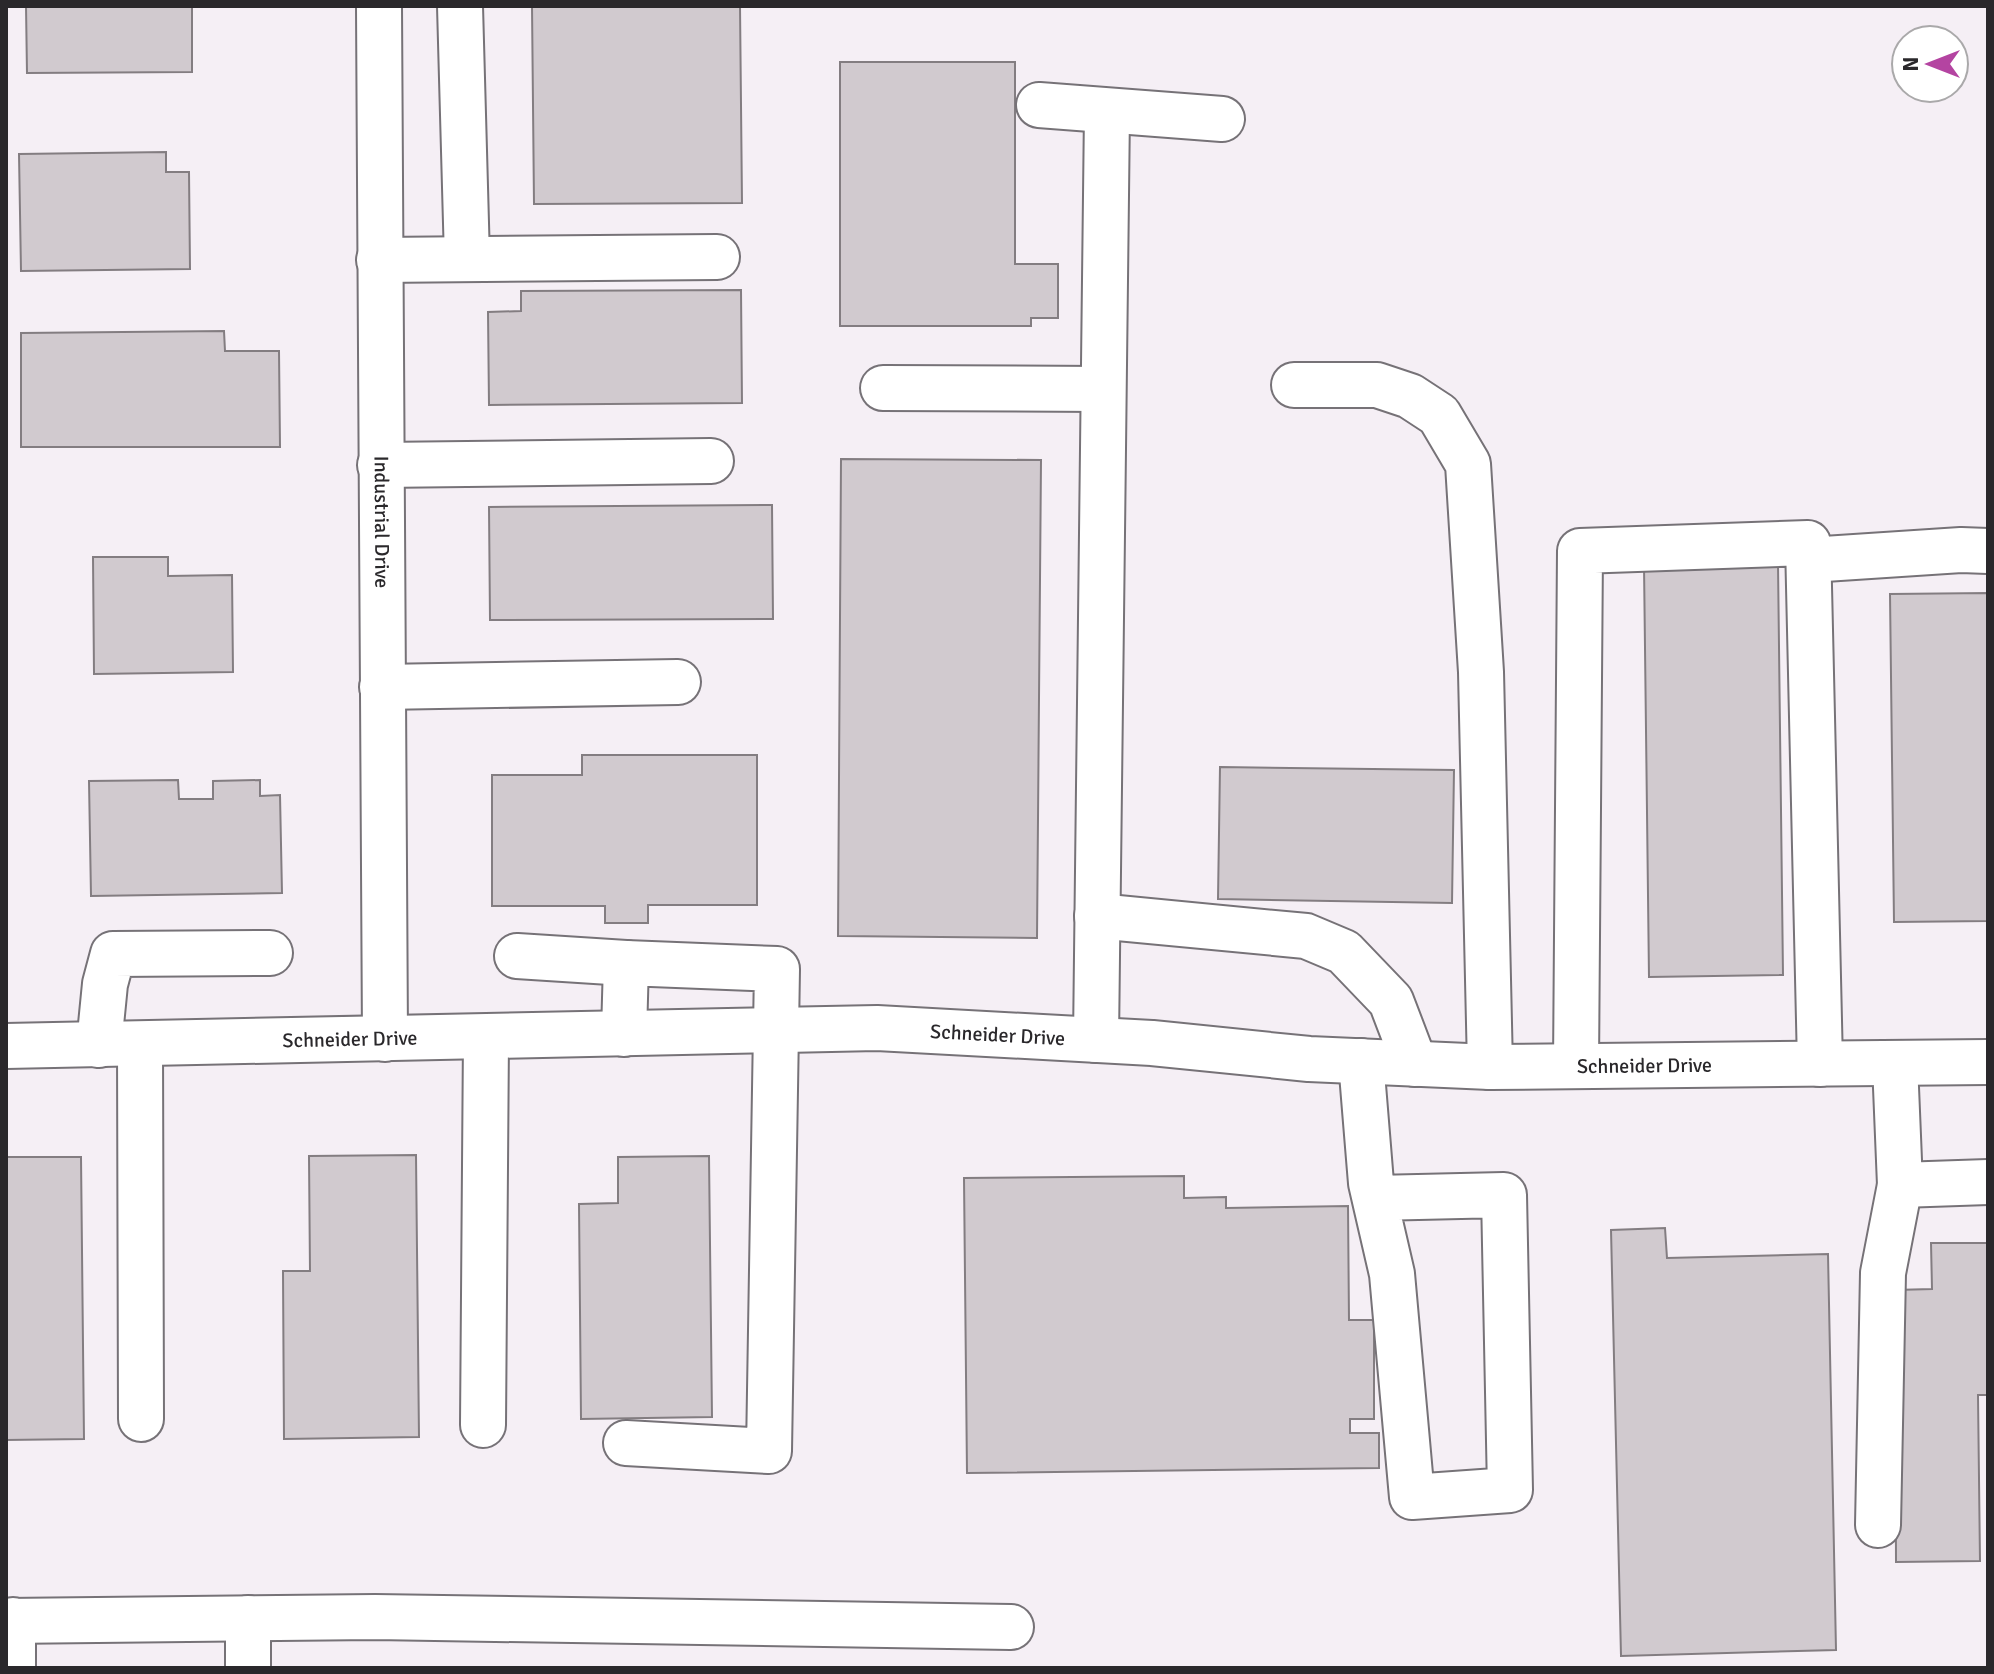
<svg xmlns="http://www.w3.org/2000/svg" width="1994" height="1674" viewBox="0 0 1994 1674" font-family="Signika,sans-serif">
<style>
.building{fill:#d1cacf;stroke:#837d81;stroke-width:2}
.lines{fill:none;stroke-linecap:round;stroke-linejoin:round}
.minor-casing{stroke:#767277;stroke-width:48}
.minor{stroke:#fff;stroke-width:44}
.labels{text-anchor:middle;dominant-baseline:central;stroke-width:6;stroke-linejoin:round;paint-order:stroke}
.street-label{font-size:20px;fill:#2a282b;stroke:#fff}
</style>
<rect width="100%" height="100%" fill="#f5eff5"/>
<!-- building -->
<g class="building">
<polygon points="26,6 192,6 192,72 27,73"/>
<polygon points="532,6 740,6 742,203 534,204"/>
<polygon points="840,62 1015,62 1015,264 1058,264 1058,318 1031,318 1031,326 840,326"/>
<polygon points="166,152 166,172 189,172 190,269 21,271 19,154"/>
<polygon points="741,290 742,403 489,405 488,312 521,311 521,291"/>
<polygon points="224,331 225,351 279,351 280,447 21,447 21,333"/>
<polygon points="841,459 1041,460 1037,938 838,936"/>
<polygon points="772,505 773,619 490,620 489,507"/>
<polygon points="93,557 168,557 168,576 232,575 233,672 94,674"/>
<polygon points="1778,564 1783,975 1649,977 1644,565"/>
<polygon points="1988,593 1988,921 1894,922 1890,594"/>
<polygon points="582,755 757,755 757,905 648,905 648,923 605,923 605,906 492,906 492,775 582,775"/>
<polygon points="1220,767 1454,770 1452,903 1218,899"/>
<polygon points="178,780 179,799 213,799 213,781 260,780 260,796 280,795 282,893 91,896 89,781"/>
<polygon points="416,1155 419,1437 284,1439 283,1271 310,1271 309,1156"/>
<polygon points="709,1156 712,1417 581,1419 579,1204 618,1203 618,1157"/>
<polygon points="6,1157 81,1157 84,1439 6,1440"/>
<polygon points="1184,1176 1184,1198 1226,1197 1226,1208 1348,1206 1349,1320 1374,1320 1374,1419 1350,1419 1350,1433 1379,1433 1379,1468 967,1473 964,1178"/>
<polygon points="1665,1228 1667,1258 1828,1254 1836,1650 1621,1656 1611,1230"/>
<polygon points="1931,1243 1988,1243 1988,1395 1978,1395 1980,1561 1896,1562 1895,1290 1932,1289"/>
</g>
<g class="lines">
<defs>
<g id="minor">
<path id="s1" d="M379,6l6,1033"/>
<polyline points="460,6 467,259"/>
<polyline points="1039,105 1222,119"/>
<polyline points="379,260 717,257"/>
<polyline points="1294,385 1377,385 1410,396 1439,415 1468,464 1481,672 1490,1067"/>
<polyline points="883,388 1102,389"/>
<polyline points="380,465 711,461"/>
<polyline points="1809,560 1961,550 1988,551"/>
<polyline points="382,687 678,682"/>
<polyline points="1097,916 1306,936 1344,952 1391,1001 1415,1064"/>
<polyline points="517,956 626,963"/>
<polyline points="624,1034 626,963 777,969 769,1451 626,1443"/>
<polyline points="1096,1040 1107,111"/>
<polyline points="140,1044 141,1419"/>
<polyline points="99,1045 105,984 113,954 270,953"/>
<path id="s2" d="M6,1046l871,-18 275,15 157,16 181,8 498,-5"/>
<polyline points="1361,1061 1371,1183 1392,1274 1412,1497 1510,1490 1504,1195 1375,1198"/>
<polyline points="1895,1063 1900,1185 1988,1182"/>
<polyline points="1576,1066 1580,551 1808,543 1820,1064"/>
<polyline points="483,1425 486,1037"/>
<polyline points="1878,1525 1883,1273 1900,1185"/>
<polyline points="248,1618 248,1668"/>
<polyline points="13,1620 13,1668"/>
<polyline points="6,1621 375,1617 1011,1627"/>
</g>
</defs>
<!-- minor casing -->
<use href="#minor" class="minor-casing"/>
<!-- minor -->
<use href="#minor" class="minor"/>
</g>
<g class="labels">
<!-- street labels -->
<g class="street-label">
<text stroke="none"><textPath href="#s1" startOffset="516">Industrial Drive</textPath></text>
<text stroke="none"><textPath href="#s2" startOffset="992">Schneider Drive</textPath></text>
<text stroke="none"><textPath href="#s2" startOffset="344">Schneider Drive</textPath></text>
<text stroke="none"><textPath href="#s2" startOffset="1640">Schneider Drive</textPath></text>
</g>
</g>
<!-- border -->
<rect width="1994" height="1674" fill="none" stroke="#2a282b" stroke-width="16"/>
<!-- north arrow -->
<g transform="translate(1930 64) rotate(270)"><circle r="38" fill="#ffffff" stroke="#aaa9aa" stroke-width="2"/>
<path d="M0-6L14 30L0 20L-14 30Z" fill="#b444a1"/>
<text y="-12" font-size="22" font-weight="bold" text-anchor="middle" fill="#2a282b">N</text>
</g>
</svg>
